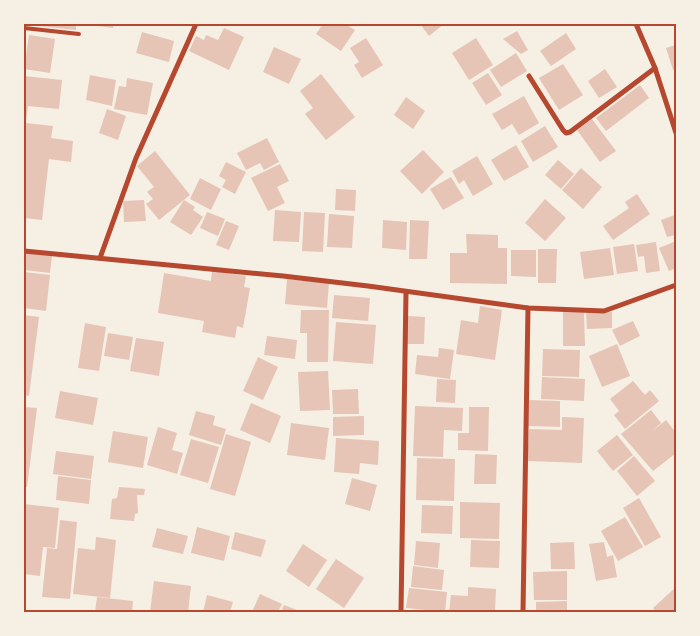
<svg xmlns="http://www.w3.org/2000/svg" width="700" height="636" viewBox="0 0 700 636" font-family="'Varela Round',sans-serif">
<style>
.building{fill:#e6c5b7}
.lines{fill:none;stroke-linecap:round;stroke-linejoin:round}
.service{stroke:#b5482f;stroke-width:4}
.minor{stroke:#b5482f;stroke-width:5}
.neatline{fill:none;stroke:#b5482f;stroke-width:2}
</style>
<rect width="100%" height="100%" fill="#f6efe4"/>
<!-- building -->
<g class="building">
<polygon points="24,24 36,24 36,26 24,25"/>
<polygon points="39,24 76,24 76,30 39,26"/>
<polygon points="90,24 114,24 113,28 90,25"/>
<polygon points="323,24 345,24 355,30 341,51 316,34"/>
<polygon points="420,24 444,24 429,36"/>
<polygon points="224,28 244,37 229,70 189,51 196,36 204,40 206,35 218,40"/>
<polygon points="517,31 528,50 521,54 503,39"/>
<polygon points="142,32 174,41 169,62 136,53"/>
<polygon points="566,33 576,49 551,66 540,51"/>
<polygon points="29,35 55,39 50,73 24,69"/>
<polygon points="366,38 383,65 362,78 354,65 359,62 350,48"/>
<polygon points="476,38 493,65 469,80 452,53"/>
<polygon points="676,45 676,69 673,70 666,48"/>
<polygon points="274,47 301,59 289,84 263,72"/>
<polygon points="516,53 527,71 501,87 490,70"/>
<polygon points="563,64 583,95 559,110 539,78"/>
<polygon points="605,69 617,87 599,98 588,81"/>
<polygon points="488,73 502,95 486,105 472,83"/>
<polygon points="321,74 355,117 326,140 305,114 313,108 300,91"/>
<polygon points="90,75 116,80 112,106 86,100"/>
<polygon points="24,76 62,80 59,109 28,106 26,123 53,126 51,138 73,141 71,162 49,159 42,220 24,218"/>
<polygon points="127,78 153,83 147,115 114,109 119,86 126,87"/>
<polygon points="640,85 649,98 606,131 596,118"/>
<polygon points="524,96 539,123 519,135 512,124 502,130 492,114"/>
<polygon points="406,97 425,111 413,129 394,115"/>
<polygon points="107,109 126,116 118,140 99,133"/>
<polygon points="592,119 616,151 600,162 577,130"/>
<polygon points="545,126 558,147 533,162 521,141"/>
<polygon points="267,138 279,162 264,170 260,163 246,170 237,153"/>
<polygon points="516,145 529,167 504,181 491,160"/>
<polygon points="423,150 444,172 422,194 400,171"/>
<polygon points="155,151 190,195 159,220 146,204 153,199 147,192 154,187 137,166"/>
<polygon points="477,156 493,184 473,196 464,180 459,184 452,171"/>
<polygon points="558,160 574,174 561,189 545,175"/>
<polygon points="226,162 246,172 235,194 222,187 226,180 219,176"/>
<polygon points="280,164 289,181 277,187 285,203 268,211 251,178"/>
<polygon points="581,168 602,187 583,209 562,190"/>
<polygon points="451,177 464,198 443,210 430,189"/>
<polygon points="200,178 221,189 211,210 190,199"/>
<polygon points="336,189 356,190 355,211 335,210"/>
<polygon points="637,194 650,214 613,240 603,226 629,208 625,202"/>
<polygon points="545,199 566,218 545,241 525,223"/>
<polygon points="144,200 146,221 124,222 123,201"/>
<polygon points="184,200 195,207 193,210 203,217 191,235 170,222"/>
<polygon points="275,210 301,212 299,242 273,241"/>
<polygon points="207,212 225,219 218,236 200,228"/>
<polygon points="304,212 325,213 323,252 302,251"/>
<polygon points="329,214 354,216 352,248 327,247"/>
<polygon points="675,215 676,235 667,237 661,220"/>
<polygon points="383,220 407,222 406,250 382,248"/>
<polygon points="410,220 429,221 427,259 409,259"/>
<polygon points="226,221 239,226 229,250 216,245"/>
<polygon points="466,234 498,235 498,248 507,248 507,284 450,283 450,253 467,253"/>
<polygon points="676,241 676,268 669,271 659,248"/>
<polygon points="656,242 660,271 646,273 644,256 638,257 636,245"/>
<polygon points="634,244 638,271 617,274 613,247"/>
<polygon points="610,248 614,275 584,279 580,252"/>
<polygon points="538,249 557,249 556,283 538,283"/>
<polygon points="511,250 536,250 536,277 511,276"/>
<polygon points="24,252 52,256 50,273 24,270"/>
<polygon points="212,270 246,276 244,287 250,288 243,328 237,326 235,338 202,332 204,321 158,313 164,273 211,281"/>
<polygon points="24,272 50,275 46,311 24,308"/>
<polygon points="287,279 329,283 327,308 285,304"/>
<polygon points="334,295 370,298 368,321 332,318"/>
<polygon points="480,306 502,310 495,360 456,354 461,320 478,323"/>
<polygon points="301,310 329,310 328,362 307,362 307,333 300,333"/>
<polygon points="563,312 584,312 585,346 563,346"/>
<polygon points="586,312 612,312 612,328 587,329"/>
<polygon points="24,315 39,317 29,396 24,395"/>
<polygon points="407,316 425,317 424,344 406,344"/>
<polygon points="633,321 640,336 620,346 612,330"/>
<polygon points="336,322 376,325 373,364 333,361"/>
<polygon points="85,323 106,327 99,371 78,368"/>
<polygon points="108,333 133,337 129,360 104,356"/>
<polygon points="267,336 297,340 295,359 264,355"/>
<polygon points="136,338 164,342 159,376 130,371"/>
<polygon points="617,344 630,376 602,387 589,356"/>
<polygon points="439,348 454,350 450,379 415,374 417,355 438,357"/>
<polygon points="543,349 580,350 579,377 542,376"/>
<polygon points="258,357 278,367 263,400 243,391"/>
<polygon points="328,371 330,410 300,411 298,372"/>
<polygon points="542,377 585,379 584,401 541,399"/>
<polygon points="437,379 456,380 455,403 436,402"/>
<polygon points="633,381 645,395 650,390 659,401 625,429 614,415 619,411 610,399"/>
<polygon points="358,389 359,414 333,414 332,390"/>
<polygon points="60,391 98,398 93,425 55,418"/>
<polygon points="529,400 560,401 560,427 528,426"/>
<polygon points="251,403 281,416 270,443 240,430"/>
<polygon points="415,406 463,408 462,431 444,430 443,457 413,456"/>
<polygon points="24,407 37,408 27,487 24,487"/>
<polygon points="469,407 489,407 488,451 458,450 458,433 469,433"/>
<polygon points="651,410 661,423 651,432 666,420 676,433 676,453 653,471 621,434"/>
<polygon points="196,411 215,416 213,425 226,429 221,445 189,435"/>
<polygon points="364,416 364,435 333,436 333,417"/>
<polygon points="562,417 584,418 582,463 527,461 529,429 562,430"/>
<polygon points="291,423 329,428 325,460 287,455"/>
<polygon points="158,427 177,433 172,450 183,453 177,474 147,465"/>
<polygon points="113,431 148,437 143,468 108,462"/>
<polygon points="226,434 251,442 235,496 210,489"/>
<polygon points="617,435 633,455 613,471 597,451"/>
<polygon points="336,438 379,441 378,465 360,463 359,474 334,472"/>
<polygon points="191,439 219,447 208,483 180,475"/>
<polygon points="56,451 94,456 91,479 53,474"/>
<polygon points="475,454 497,455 496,484 474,484"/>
<polygon points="634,456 655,481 637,496 617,471"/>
<polygon points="417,458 455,459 454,501 416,500"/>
<polygon points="58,476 91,480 89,504 56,500"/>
<polygon points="352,478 377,485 370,511 345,504"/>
<polygon points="119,487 145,489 144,495 137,495 138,513 135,514 134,521 110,519 112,499 117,498"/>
<polygon points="639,498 661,537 645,546 623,508"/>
<polygon points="460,502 500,503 499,539 460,538"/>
<polygon points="24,504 59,508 55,548 43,547 40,576 24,574"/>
<polygon points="422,505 453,506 452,534 421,533"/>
<polygon points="625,517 643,547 618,561 601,531"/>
<polygon points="60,520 77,522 70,599 42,597 47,548 57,549"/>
<polygon points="197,527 230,536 224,561 191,553"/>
<polygon points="157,528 188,536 183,554 152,547"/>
<polygon points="235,532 266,540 261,557 231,549"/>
<polygon points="96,537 116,540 110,598 73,594 78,548 95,550"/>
<polygon points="471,540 500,541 499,568 470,567"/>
<polygon points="416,541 440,543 438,568 414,565"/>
<polygon points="574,542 575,569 551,569 550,543"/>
<polygon points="604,542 607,557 613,555 617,577 596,581 589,544"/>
<polygon points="303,544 327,560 309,587 286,571"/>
<polygon points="336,559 364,578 344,608 316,589"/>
<polygon points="413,566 444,570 442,590 411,587"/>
<polygon points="567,571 567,600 534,600 533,572"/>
<polygon points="154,581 191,586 188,612 150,612"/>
<polygon points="468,587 496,589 495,612 449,612 451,595 468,596"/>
<polygon points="676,587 676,612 656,612 653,608"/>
<polygon points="409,588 447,592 445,612 406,608"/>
<polygon points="260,594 282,604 278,612 252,612"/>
<polygon points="207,595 233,602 230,612 203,612"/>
<polygon points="97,597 133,601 132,612 95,612"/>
<polygon points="567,601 567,612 536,612 536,602"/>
<polygon points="284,605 302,612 281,612"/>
</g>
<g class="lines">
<!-- service -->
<polyline class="service" points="24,28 79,34"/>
<!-- minor -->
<g class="minor">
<polyline points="636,24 655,68 676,133"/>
<polyline points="529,76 563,130 566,133 570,132 655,68"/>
<polyline points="24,251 283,276 368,286 528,308 604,311 676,285"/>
<polyline points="100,258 136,158 196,24"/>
<polyline points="401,612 406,292"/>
<polyline points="523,612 528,308"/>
</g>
</g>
<!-- border -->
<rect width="700" height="636" fill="none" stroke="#f6efe4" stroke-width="50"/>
<rect x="25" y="25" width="650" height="586" class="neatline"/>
</svg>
